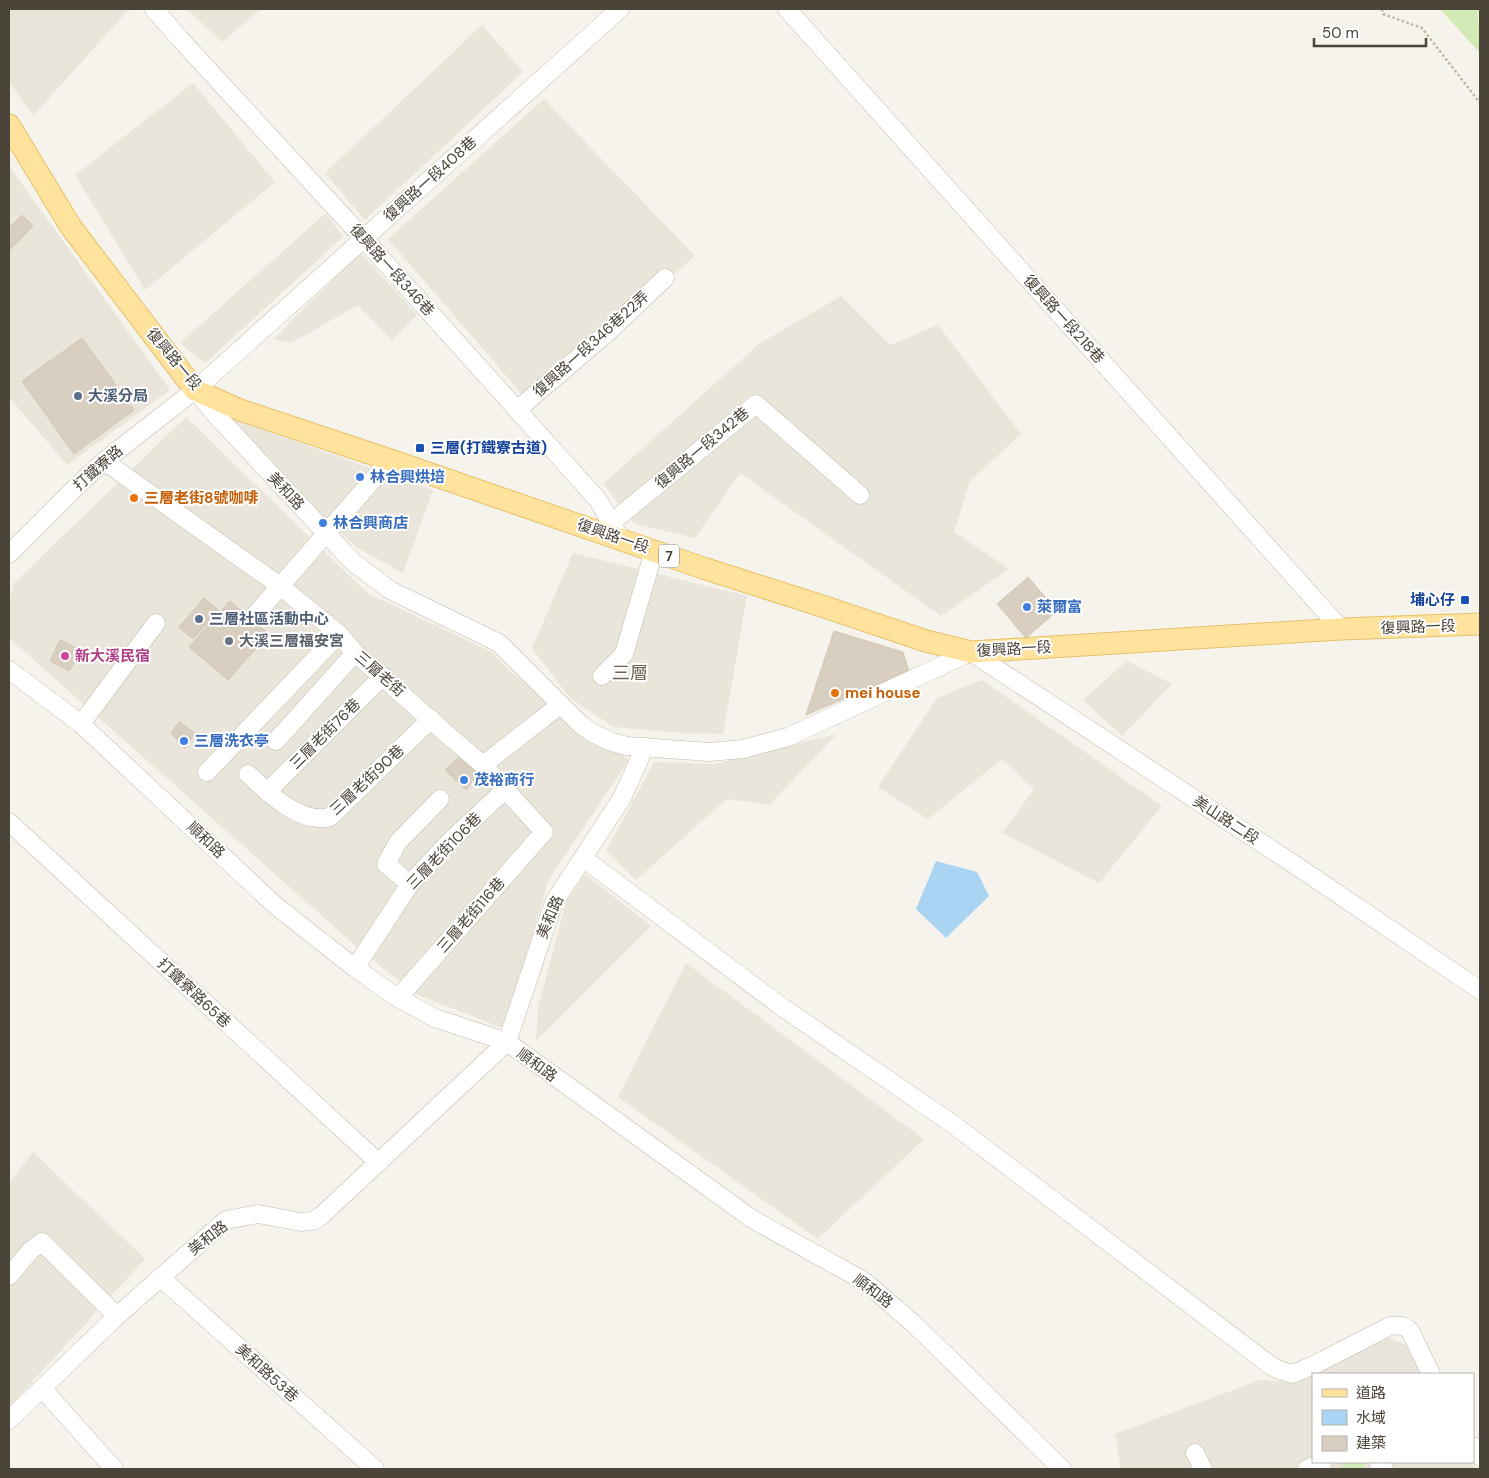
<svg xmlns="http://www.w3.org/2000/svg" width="1489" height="1478" viewBox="0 0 1489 1478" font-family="'DM Sans','Noto Sans TC',sans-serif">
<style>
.residential{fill:#eae5da}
.green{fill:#d2eab5}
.water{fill:#a9d4f2}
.building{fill:#d8cfc1;stroke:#d3c7b4}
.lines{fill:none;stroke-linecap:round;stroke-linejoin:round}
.minor-casing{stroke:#c2bbae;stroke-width:19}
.major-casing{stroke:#e6c16a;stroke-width:23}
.path{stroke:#c4b79f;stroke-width:2.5;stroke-dasharray:2.5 2.5;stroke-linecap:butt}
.minor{stroke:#fff;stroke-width:18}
.major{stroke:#ffe39c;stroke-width:21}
.service-dot{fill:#5c6f8a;stroke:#fff;stroke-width:2}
.transit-dot{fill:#1a4fb4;stroke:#fff;stroke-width:2}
.shop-dot{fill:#3f7fe0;stroke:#fff;stroke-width:2}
.food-dot{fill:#e8710a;stroke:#fff;stroke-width:2}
.worship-dot{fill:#6b7280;stroke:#fff;stroke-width:2}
.hotel-dot{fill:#d1479c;stroke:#fff;stroke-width:2}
.labels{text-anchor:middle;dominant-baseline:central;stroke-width:4;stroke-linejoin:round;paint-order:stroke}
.shield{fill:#fff;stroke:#817c74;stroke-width:1}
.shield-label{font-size:14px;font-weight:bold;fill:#4b4439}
.street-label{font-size:15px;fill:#4b4439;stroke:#fff}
.service-label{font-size:15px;font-weight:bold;fill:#4e5e75;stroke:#fff;text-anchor:start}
.transit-label{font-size:15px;font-weight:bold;fill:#164399;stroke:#fff;text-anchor:start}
.shop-label{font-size:15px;font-weight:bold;fill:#366cbe;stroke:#fff;text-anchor:start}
.food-label{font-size:15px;font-weight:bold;fill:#c56008;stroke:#fff;text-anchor:start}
.worship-label{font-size:15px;font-weight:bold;fill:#5b616d;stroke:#fff;text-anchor:start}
.hotel-label{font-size:15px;font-weight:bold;fill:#b23c85;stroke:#fff;text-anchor:start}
.quarter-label{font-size:18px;fill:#6e6250;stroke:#fff}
</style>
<rect width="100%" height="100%" fill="#f6f3ec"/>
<!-- residential -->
<g class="residential">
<polygon points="9,9 129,9 33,116 9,81"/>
<polygon points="187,9 261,9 222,42"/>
<polygon points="482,25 523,72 365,220 325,173"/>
<polygon points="193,83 275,182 145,290 75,175"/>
<polygon points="544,99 695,256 527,400 388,239"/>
<polygon points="9,166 170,390 67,465 9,397"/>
<polygon points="326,213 343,237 205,363 180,343"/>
<polygon points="360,252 417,315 392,340 358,305 291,343 274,339"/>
<polygon points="841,296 890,345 938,325 1021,434 970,481 954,532 1009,569 941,616 740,473 695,538 635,524 603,484 759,344"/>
<polygon points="186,417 367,593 492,652 510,671 629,760 549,879 505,1029 416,994 365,954 9,638 9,604 14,583"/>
<polygon points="231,419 433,490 403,573 356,547 301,497"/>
<polygon points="573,553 747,596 723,734 682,733 614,727 570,698 532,648"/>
<polygon points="1127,661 1172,684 1122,736 1083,700"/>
<polygon points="982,680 1162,806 1099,883 1002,833 1034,789 1002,759 928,819 878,787 937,698"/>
<polygon points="837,734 769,805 727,799 636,880 606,851 654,762 715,764"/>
<polygon points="585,874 651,926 536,1041 538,1008 566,902"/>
<polygon points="686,963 924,1139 818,1239 618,1097"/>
<polygon points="33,1152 145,1259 9,1407 9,1183"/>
<polygon points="1386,1337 1406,1345 1423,1374 1313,1374 1313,1462 1471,1462 1476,1469 1121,1469 1115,1434 1260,1380 1295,1382"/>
</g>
<!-- green -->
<g class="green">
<polygon points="1440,9 1478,9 1480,53"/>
<polygon points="1347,1462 1361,1462 1368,1469 1337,1469"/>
</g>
<!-- water -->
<polygon class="water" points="936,861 977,872 989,896 946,938 916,909"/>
<!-- building -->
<g class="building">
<polygon points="22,215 33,226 9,251 9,228"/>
<polygon points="82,338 134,410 74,454 22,381"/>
<polygon points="1028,577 1057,611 1026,638 997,604"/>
<polygon points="204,598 219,611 193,639 179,627"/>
<polygon points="230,601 269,634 228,680 189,647"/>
<polygon points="834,631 903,652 909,671 806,715"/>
<polygon points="60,640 82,651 69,671 50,661"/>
<polygon points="179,722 195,733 185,749 171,733"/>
<polygon points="462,754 480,769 466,790 445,770"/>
</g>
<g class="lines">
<defs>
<g id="minor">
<polyline points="154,9 180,39 363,238 598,500 620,538"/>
<polyline points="787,9 1341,629"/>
<polyline points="195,390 215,414 353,562 390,590 499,643 580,724 593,733 612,742 627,746 709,752 743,749 788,737 971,652 1295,865 1480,990"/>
<polyline points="517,410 607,333 665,278"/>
<polyline points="104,461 280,586 339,634 355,653 449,736 483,765 544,832 398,998"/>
<polyline points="611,523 756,404 860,495"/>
<polyline points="9,554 75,488 104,461 195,390 620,9"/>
<polyline points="256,614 390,460"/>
<polyline points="9,670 81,724 276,906 355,968 398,998 435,1018 507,1042 752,1219 864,1281 915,1325 1062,1469"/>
<polyline points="602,676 624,654 654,551"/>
<polyline points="81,724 156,623"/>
<polyline points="276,741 355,653"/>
<polyline points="483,765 560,705"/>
<polyline points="207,772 339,634"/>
<path d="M248,774c20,19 53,51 82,43l101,-98"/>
<polyline points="267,792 383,676"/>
<polyline points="9,822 379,1163"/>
<path d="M583,858l199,149 172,118 316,240 9,5 13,4 22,-9 76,-39c8,-1 15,-1 20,5l21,43"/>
<polyline points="410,884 386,864 398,842 440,799"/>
<polyline points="355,968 410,884 449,842 506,789"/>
<polyline points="9,1276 31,1250 42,1242 117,1316"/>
<polyline points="160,1277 375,1469"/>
<polyline points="42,1388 114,1469"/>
<polyline points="9,1420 117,1316 226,1220 258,1214 301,1222 313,1221 321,1216 507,1042 554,902 622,798 645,747"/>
<polyline points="1473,1446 1480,1457"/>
<polyline points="1195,1453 1203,1469"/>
<polyline points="1378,1462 1384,1469"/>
<polyline points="1307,1469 1323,1462"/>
</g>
<polyline id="major" points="9,125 71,227 195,390 240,410 390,460 703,568 822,606 926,641 971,652 1341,629 1480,624"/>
</defs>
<!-- minor casing -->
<use href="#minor" class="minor-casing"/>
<!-- major casing -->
<use href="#major" class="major-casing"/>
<!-- path -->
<polyline class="path" points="1382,9 1383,14 1422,28 1480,103"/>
<!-- minor -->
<use href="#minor" class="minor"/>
<!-- major -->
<use href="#major" class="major"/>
</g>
<!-- markers -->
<g class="service-dot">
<circle cx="78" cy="396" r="5"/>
<circle cx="199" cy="619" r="5"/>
</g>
<g class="transit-dot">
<rect x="415" y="443" width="10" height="10" rx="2.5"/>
<rect x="1460" y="595" width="10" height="10" rx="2.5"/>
</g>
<g class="shop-dot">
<circle cx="360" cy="477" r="5"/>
<circle cx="323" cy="523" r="5"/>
<circle cx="1027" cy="607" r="5"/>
<circle cx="184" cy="741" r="5"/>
<circle cx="464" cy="780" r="5"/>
</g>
<g class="food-dot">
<circle cx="134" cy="498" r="5"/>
<circle cx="835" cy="693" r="5"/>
</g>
<circle class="worship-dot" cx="229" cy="641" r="5"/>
<circle class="hotel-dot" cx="65" cy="656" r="5"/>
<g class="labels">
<!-- shield labels -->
<rect class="shield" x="659" y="544.5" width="20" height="23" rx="4"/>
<g class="shield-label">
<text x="669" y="556">7</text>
</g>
<!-- street labels -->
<g class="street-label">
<text transform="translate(430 179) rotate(-42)">復興路一段408巷</text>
<text transform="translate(392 270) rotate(48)">復興路一段346巷</text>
<text transform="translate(1064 319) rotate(48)">復興路一段218巷</text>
<text transform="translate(591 344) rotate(-42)">復興路一段346巷22弄</text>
<text transform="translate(174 359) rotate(50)">復興路一段</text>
<text transform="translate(702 448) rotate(-40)">復興路一段342巷</text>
<text transform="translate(98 468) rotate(-41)">打鐵寮路</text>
<text transform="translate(286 491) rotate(47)">美和路</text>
<text transform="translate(613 536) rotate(19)">復興路一段</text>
<text transform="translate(1418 627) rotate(-2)">復興路一段</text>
<text transform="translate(1014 649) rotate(-3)">復興路一段</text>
<text transform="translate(380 674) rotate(41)">三層老街</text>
<text transform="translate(325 734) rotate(-45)">三層老街76巷</text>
<text transform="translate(367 780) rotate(-43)">三層老街90巷</text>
<text transform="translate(1226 820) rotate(33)">美山路二段</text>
<text transform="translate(206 840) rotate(43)">順和路</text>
<text transform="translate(444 851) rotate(-46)">三層老街106巷</text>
<text transform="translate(471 915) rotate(-49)">三層老街116巷</text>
<text transform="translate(550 917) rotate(-67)">美和路</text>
<text transform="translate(194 993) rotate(43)">打鐵寮路65巷</text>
<text transform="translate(537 1065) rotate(36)">順和路</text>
<text transform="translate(208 1238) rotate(-38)">美和路</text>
<text transform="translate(873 1291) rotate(37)">順和路</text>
<text transform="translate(267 1373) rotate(42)">美和路53巷</text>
</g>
<!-- service labels -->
<g class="service-label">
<text x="88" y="396">大溪分局</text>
<text x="209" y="619">三層社區活動中心</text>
</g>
<!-- transit labels -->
<g class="transit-label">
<text x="430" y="448">三層(打鐵寮古道)</text>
<text x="1455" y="600" text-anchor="end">埔心仔</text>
</g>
<!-- shop labels -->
<g class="shop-label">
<text x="370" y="477">林合興烘培</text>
<text x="333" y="523">林合興商店</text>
<text x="1037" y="607">萊爾富</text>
<text x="194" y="741">三層洗衣亭</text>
<text x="474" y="780">茂裕商行</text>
</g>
<!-- food labels -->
<g class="food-label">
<text x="144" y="498">三層老街8號咖啡</text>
<text x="845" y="693">mei house</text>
</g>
<!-- worship labels -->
<g class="worship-label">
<text x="239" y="641">大溪三層福安宮</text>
</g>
<!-- hotel labels -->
<g class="hotel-label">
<text x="75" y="656">新大溪民宿</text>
</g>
<!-- quarter labels -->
<g class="quarter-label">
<text x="630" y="673">三層</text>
</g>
</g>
<!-- border -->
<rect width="1489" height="1478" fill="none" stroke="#4b4439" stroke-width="20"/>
<!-- legend -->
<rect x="1312" y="1373" width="162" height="90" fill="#ffffff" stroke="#b7b4b0"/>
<rect x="1322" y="1389" width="25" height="8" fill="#ffe39c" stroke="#b7b4b0"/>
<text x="1356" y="1398" font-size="15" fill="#4b4439">道路</text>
<rect x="1322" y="1410" width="25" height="15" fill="#a9d4f2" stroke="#b7b4b0"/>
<text x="1356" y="1423" font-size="15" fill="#4b4439">水域</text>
<rect x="1322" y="1436" width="25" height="15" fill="#d8cfc1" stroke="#b7b4b0"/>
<text x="1356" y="1448" font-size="15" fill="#4b4439">建築</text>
<!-- scale -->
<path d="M1314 38v8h112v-8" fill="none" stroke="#4b4439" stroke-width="2.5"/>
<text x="1322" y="38" font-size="15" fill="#4b4439" stroke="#ffffff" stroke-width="4" paint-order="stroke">50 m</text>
</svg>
